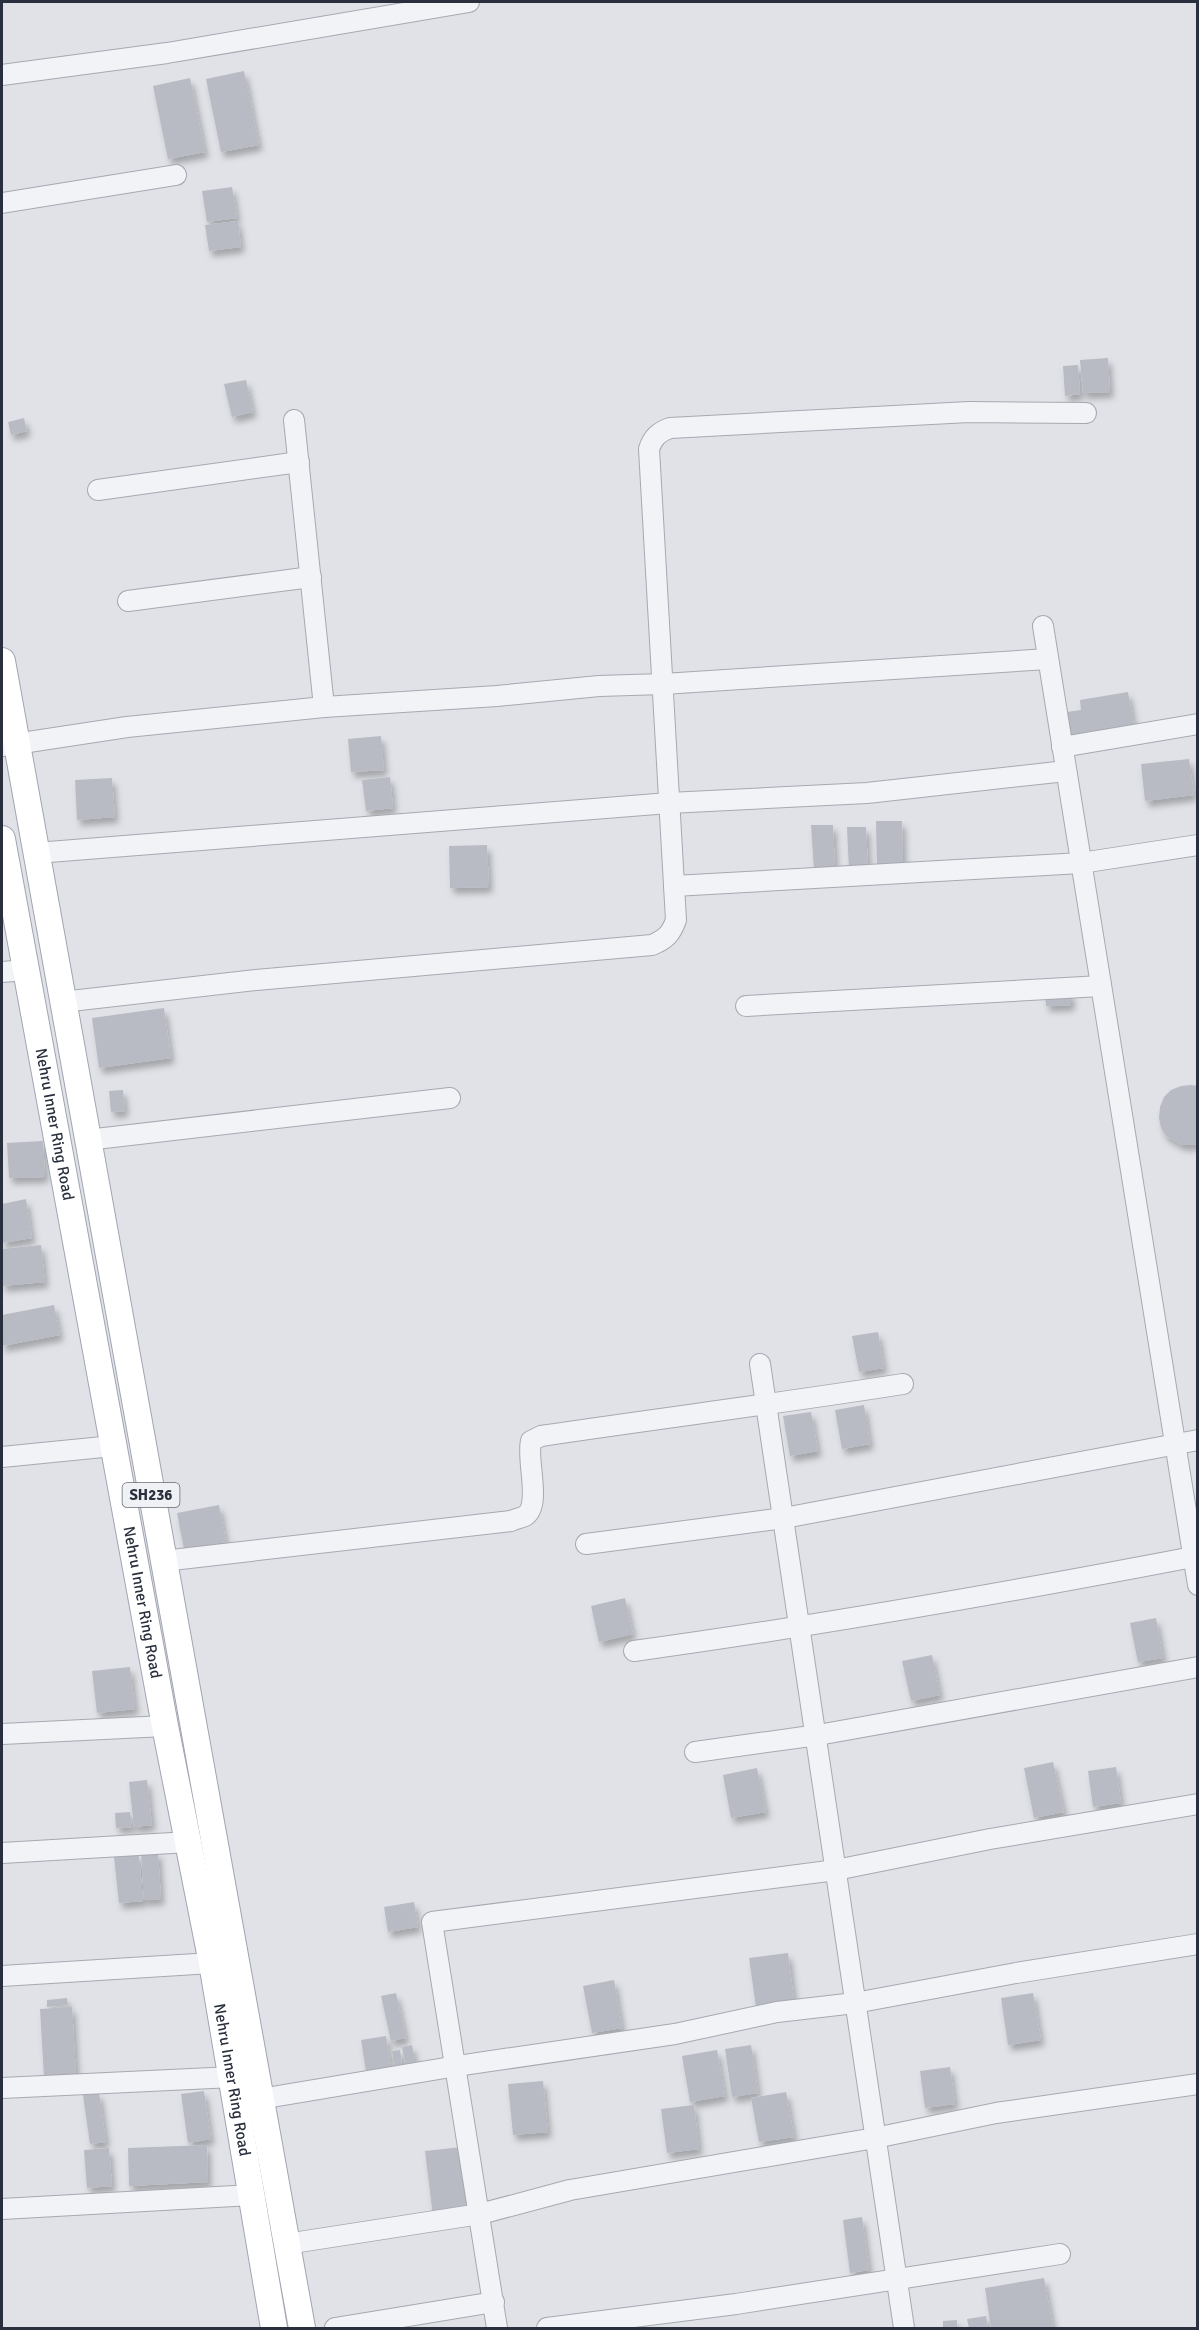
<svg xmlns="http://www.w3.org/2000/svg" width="1199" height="2330" viewBox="0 0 1199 2330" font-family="Signika,sans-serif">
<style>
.building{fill:#b8bbc3;filter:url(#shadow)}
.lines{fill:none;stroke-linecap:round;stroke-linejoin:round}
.minor-casing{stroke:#a6a9b1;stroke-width:22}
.major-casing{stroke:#a0a5b1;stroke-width:28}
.minor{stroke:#f2f3f6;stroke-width:20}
.major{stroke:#fff;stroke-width:26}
.labels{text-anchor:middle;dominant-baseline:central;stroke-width:6;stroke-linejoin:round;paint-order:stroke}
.shield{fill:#eff1f5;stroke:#656974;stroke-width:1.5}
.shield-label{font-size:15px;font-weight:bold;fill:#2a2f3d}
.street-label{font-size:16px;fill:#2a2f3d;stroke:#eff1f5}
</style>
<defs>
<filter id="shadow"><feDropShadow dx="3.5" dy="6" stdDeviation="3" flood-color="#0004"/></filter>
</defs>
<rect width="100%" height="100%" fill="#e0e2e7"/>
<!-- building -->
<g class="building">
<polygon points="244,71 259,145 221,152 206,79"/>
<polygon points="190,78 205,152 168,159 153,86"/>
<polygon points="232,187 237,218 207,222 202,191"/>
<polygon points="238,221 241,247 209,251 205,225"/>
<polygon points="1108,358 1110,392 1083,393 1080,360"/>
<polygon points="1078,365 1080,394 1065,396 1063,366"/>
<polygon points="246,380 253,412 232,417 224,384"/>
<polygon points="24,418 27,431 11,435 8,422"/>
<polygon points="1128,692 1134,726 1071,736 1067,712 1081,710 1080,700"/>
<polygon points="381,736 384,770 351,772 348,739"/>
<polygon points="1189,759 1194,795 1145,801 1141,764"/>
<polygon points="390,777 393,808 366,811 362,780"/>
<polygon points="112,778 115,817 77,820 75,780"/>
<polygon points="876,821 902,821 903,866 877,866"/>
<polygon points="811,825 833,825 835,869 814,870"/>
<polygon points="847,827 866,827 868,869 849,870"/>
<polygon points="487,845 489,887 450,888 449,846"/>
<polygon points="1071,992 1071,1005 1046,1006 1045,993"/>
<polygon points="164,1008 171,1058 99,1068 92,1018"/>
<polygon points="1191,1085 1198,1086 1198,1144 1182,1145 1166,1136 1161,1128 1159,1118 1160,1107 1164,1097 1171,1090 1181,1086"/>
<polygon points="123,1090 125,1111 111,1112 109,1091"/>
<polygon points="43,1141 45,1177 9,1178 7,1143"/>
<polygon points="26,1199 32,1238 2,1243 2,1204"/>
<polygon points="41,1245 45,1282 2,1286 2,1249"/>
<polygon points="54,1305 60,1335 2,1346 2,1315"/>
<polygon points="878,1332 884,1368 859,1372 852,1336"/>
<polygon points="864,1405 870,1444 842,1449 835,1410"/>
<polygon points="811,1412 818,1451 790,1456 783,1416"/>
<polygon points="219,1505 226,1542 184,1549 177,1513"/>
<polygon points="625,1598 633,1634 599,1642 591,1606"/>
<polygon points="1156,1618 1163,1658 1138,1662 1130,1623"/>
<polygon points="932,1655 940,1695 911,1701 902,1661"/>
<polygon points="130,1667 135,1709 97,1713 92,1671"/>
<polygon points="1053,1762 1064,1812 1034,1818 1024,1768"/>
<polygon points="1116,1767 1121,1803 1093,1807 1088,1771"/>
<polygon points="757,1768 766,1812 731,1818 723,1775"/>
<polygon points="147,1780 152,1825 134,1827 129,1782"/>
<polygon points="130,1812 132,1827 116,1828 115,1813"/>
<polygon points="158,1852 161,1899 144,1900 141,1853"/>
<polygon points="139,1855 143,1901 119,1903 114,1857"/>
<polygon points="414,1902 418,1927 388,1932 384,1907"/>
<polygon points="788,1953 794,2001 756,2007 749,1958"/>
<polygon points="614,1980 622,2028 592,2033 583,1986"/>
<polygon points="396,1993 406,2038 391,2041 381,1996"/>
<polygon points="1033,1993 1041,2040 1008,2045 1001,1998"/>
<polygon points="67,1998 68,2005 47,2007 47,2000"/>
<polygon points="72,2007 76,2075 44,2077 40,2009"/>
<polygon points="386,2036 391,2068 366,2071 361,2040"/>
<polygon points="412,2045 416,2067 406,2068 402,2047"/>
<polygon points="751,2045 758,2093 732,2097 725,2049"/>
<polygon points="400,2050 403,2071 395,2072 392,2051"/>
<polygon points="717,2050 725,2096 690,2102 682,2056"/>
<polygon points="950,2067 955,2104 925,2108 920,2071"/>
<polygon points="543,2081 548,2132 513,2135 508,2084"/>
<polygon points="204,2091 211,2139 188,2143 181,2094"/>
<polygon points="786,2092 794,2137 759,2142 751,2098"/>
<polygon points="99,2093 106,2142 90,2144 83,2095"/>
<polygon points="694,2105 699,2149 667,2153 661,2109"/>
<polygon points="207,2145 208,2182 129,2186 128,2148"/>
<polygon points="462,2147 469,2213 433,2216 425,2151"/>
<polygon points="109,2148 112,2186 87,2188 84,2150"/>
<polygon points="862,2217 869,2270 850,2273 843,2220"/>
<polygon points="1044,2278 1053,2328 991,2328 985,2288"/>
<polygon points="986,2316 988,2328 969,2328 967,2319"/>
<polygon points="957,2320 957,2328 943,2328 943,2321"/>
</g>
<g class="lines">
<defs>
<g id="minor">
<polyline points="2,75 167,53 469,2"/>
<polyline points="2,203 176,175"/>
<polyline points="294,420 324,707"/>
<polyline points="98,490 299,462"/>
<polyline points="128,601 311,577"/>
<polyline points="1043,626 1198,1585"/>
<polyline points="2,746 127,727 324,707 497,696 599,686 663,684 1048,659"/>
<polyline points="1062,747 1198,724"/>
<polyline points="36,853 669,803 867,793 1066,771"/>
<polyline points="674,886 1081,863 1198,845"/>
<polyline points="2,972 26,970"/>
<path d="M62,1002l194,-22 396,-35c14,-6 19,-11 24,-25l-27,-471c4,-12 10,-17 21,-21l299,-16 117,1"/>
<polyline points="746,1006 1101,986"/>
<polyline points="87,1140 450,1098"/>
<path d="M760,1364c51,321 95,643 144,964"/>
<polyline points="2,1457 113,1446"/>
<polyline points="586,1544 784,1518 1198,1440"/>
<path d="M163,1561l348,-40c4,-2 10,-3 14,-5 17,-11 1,-56 6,-75l10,-5c121,-18 241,-33 362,-52"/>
<path d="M634,1651c189,-26 376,-59 564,-95"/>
<polyline points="2,1734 165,1726"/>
<polyline points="695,1752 818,1735 1198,1667"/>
<polyline points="2,1853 189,1842"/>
<polyline points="2,1976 212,1963"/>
<polyline points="2,2088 233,2077"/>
<polyline points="260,2099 457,2066 675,2034 777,2012 855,2003 1016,1973 1198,1944"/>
<polyline points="2,2209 252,2195"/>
<polyline points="286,2244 480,2214 570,2190 875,2138 996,2113 1198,2084"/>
<polyline points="335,2328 494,2302"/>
<polyline points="497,2328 432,1922 836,1870 990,1839 1198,1804"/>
<polyline points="547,2328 736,2304 1060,2254"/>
</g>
<g id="major">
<polyline points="2,661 302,2328"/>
<path id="s1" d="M2,839l163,887 47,237 62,365"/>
</g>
</defs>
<!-- minor casing -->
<use href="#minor" class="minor-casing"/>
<!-- major casing -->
<use href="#major" class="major-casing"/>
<!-- minor -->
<use href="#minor" class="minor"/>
<!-- major -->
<use href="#major" class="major"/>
</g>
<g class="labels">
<!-- shield labels -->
<rect class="shield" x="122.5" y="1483" width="57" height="24" rx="4.5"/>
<g class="shield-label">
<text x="151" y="1495">SH236</text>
</g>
<!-- street labels -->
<g class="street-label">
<text stroke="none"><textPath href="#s1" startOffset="290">Nehru Inner Ring Road</textPath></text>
<text stroke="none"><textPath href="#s1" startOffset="776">Nehru Inner Ring Road</textPath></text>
<text stroke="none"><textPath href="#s1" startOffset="1262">Nehru Inner Ring Road</textPath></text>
</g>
</g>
<!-- border -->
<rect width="1199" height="2330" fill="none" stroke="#2a2f3d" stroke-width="6"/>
</svg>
